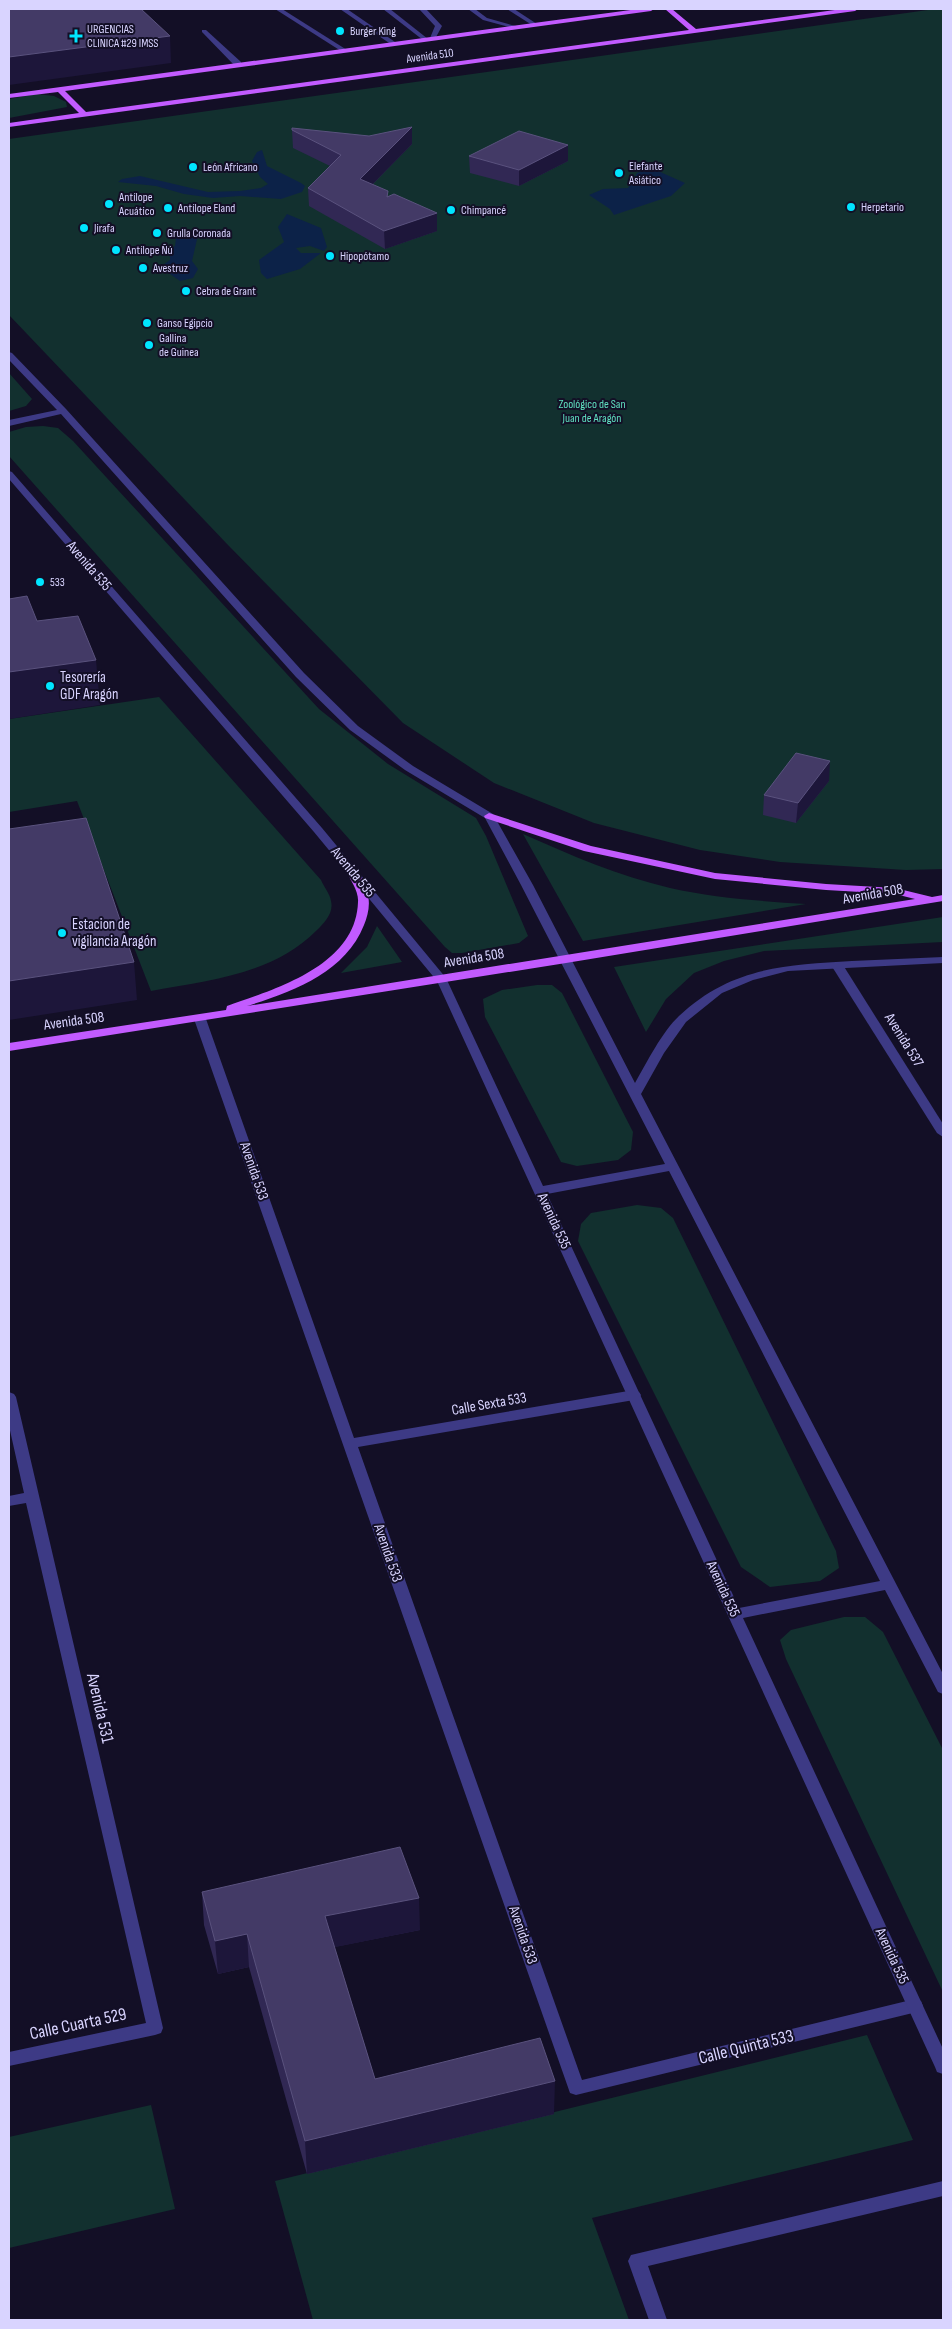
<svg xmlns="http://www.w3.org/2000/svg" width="952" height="2329" viewBox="0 0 952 2329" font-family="'Sofia Sans Condensed',sans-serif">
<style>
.green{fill:#12302f}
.water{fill:#0c2248}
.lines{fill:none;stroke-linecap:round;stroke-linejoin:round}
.service{fill:#3d3a85;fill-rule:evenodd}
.minor{fill:#3d3a85;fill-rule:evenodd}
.tertiary{fill:#3d3a85;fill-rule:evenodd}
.primary{fill:#c25bff;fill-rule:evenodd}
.wall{fill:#312854}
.shaded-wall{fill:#1d163a}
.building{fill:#433a66;stroke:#5a527e}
.poi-dot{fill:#00e5ff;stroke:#130f26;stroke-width:2}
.labels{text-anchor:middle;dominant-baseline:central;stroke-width:4;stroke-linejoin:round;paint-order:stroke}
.far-poi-label{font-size:12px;fill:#d9d4ff;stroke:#130f26;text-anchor:start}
.far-street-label{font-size:12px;fill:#d9d4ff;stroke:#130f26}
.far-park-label{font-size:12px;fill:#5fe0c0;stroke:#130f26}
.street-label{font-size:15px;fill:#d9d4ff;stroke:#130f26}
.poi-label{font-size:15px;fill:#d9d4ff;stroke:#130f26;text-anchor:start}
.near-street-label{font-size:18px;fill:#d9d4ff;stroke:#130f26}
</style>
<rect width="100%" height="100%" fill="#130f26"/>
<!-- green -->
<g class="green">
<polygon points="935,9 943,9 943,869 906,870 780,862 700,850 594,823 494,783 403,723 228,545 9,315 9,139"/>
<polygon points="37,94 54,96 66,102 67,107 9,118 9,99"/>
<polygon points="9,373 32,399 26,406 9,411"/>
<polygon points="43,426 58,428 73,441 319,709 388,764 476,818 486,836 528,936 519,943 462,953 452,953 445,947 9,456 9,432 26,427"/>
<path d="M159,697l162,183c3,7 9,14 10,21 3,12 -7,22 -14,29 -45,45 -107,50 -166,61l-74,-190 -68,11v-93z"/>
<path d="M523,834c47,21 96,42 147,54 44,10 90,13 136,16l-223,37z"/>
<polygon points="943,917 943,942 764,951 724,961 694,973 666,999 646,1032 614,967"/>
<polygon points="377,926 402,962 341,973 367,947"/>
<polygon points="537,985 552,985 562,993 633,1132 631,1150 618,1160 577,1166 561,1162 485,1017 483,999 502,990"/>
<polygon points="637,1205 661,1208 673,1218 836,1551 839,1568 820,1581 770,1587 741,1567 578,1241 581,1224 591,1213"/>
<polygon points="844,1617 865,1617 883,1632 943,1750 943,1992 786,1659 780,1640 791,1630"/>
<polygon points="867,2035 913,2140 592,2218 629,2320 313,2320 275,2181"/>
<polygon points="151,2105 175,2209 9,2248 9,2137"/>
</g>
<!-- water -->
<g class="water">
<polygon points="262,150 267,166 301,183 305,186 302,192 281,199 240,196 213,198 184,194 156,186 118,182 122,179 140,176 208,192 240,191 261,188 268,184 260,177 252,161 257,152"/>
<polygon points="645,170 658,171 685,183 671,196 614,215 610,209 589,195 603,189 628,188 637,173"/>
<polygon points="287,214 321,228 327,247 324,251 310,246 296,248 301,253 321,253 300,269 267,279 261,273 259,260 284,242 278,227"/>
<polygon points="180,235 198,235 192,261 198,269 193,278 180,281 160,267 170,260 170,257 166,251 175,246 176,238"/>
</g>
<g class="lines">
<!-- service -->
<g class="service">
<polygon points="275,9 282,9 347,50 341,51"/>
<polygon points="340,9 347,9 398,44 392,45"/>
<polygon points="383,9 390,9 428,39 423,40"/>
<polygon points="419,9 426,9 442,26 435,39 430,38 435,26"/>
<polygon points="468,9 475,9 487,18 519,27 516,29 483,20"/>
<polygon points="507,9 514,9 537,24 532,25"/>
<polygon points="202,30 206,30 241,62 241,66 235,66 202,32"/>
</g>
<!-- minor -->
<g class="minor">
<polygon points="837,962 843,965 943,1124 943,1137 937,1133 831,965"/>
<polygon points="200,1015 206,1019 354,1438 634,1390 639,1392 641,1395 639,1398 634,1400 358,1447 582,2080 915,1999 921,2001 923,2006 921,2011 576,2095 570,2093 194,1019"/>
<polygon points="9,1392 14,1394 16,1397 163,2028 161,2033 155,2035 9,2066 9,2052 146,2023 26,1503 9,1506 9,1496 24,1493 9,1426"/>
<polygon points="943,2181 943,2196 648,2266 667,2320 649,2320 628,2261 631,2255"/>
</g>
<!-- tertiary -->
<path class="tertiary" d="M9,352l3,1 54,56 238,264 54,53 55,40 80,48 40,71 102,198c12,-21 27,-51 44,-67 52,-49 106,-51 173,-55 30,-1 61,-3 91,-4v6l-155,8 -35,9 -31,13 -36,29 -22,31 -23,41 302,580v20l-5,-2 -53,-102 -142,28 200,431v25l-6,-2 -2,-5 -498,-1086 -123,-149 -305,-353v-8l3,1 310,356 124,150 97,208 122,-22 -144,-279 -36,-67 -80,-48 -55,-40 -54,-53 -235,-263 -52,12v-6l48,-10 -48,-50zM669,1171l211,410 -141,27 -192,-414z"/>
<!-- primary -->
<g class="primary">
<polygon points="638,9 654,9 651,11 65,91 86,112 689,30 665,9 672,9 696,29 842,9 858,9 855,11 9,127 9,123 79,113 58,92 9,98 9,94"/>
<path d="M489,813l102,33 124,27 111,11 69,4 37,9 11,-2v6l-377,62 -557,88v-8l217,-33 1,-4c48,-17 129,-40 131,-104 1,-11 -8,-22 -12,-32l6,-3c8,2 12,17 15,25 4,11 1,23 -3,33 -19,48 -72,67 -117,81l668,-107 -20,-5 -69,-4 -111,-11 -131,-28 -99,-33 -1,-2z"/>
</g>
</g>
<!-- wall -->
<g class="wall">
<polygon points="292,130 412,144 373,184 388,196 437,231 385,249 309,206 308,188 330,166 293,148"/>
<polygon points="568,145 568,161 519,186 470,173 469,156"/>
<polygon points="829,781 796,823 763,815 764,795"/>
<polygon points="202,1892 420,1930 334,1947 375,2079 554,2114 307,2174 249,1967 218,1974 204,1925"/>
</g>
<!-- shaded-wall -->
<g class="shaded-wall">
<polygon points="170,36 171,63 9,85 9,57"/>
<polygon points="412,127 412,144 360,197 360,179"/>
<polygon points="568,145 568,161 519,186 519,170"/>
<polygon points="437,213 437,231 385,249 384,231"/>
<polygon points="96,660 100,705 9,719 9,672"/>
<polygon points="830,761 829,781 796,823 798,803"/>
<polygon points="134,962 137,1000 9,1020 9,981"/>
<polygon points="419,1898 420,1930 326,1949 325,1916"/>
<polygon points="247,1934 249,1967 218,1974 215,1941"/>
<polygon points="555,2081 554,2114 307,2174 305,2141"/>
</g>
<!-- building -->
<g class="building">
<polygon points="9,9 141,9 170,36 9,57"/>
<polygon points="412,127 360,179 388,191 387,197 394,194 437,213 384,231 308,188 341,155 292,130 292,128 369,136"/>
<polygon points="519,131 568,145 519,170 469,156"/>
<polygon points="27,596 37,621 78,616 96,660 9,672 9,599"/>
<polygon points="796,753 830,761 798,803 764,795"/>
<polygon points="86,818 134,962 9,981 9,829"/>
<polygon points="400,1847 419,1898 325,1916 375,2079 540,2038 555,2081 305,2141 247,1934 215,1941 202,1892"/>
</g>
<!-- markers -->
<g class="poi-dot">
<circle cx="340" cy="31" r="5"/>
<path d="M73.5 28.5h5v5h5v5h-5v5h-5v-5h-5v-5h5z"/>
<circle cx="193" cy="167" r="5"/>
<circle cx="619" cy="173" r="5"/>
<circle cx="109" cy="204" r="5"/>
<circle cx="851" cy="207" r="5"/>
<circle cx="168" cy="208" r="5"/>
<circle cx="451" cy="210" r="5"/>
<circle cx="84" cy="228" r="5"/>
<circle cx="157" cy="233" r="5"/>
<circle cx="116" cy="250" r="5"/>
<circle cx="330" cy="256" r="5"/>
<circle cx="143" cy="268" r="5"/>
<circle cx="186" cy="291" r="5"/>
<circle cx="147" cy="323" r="5"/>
<circle cx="149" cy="345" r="5"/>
<circle cx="40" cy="582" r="5"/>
<circle cx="50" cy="686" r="5"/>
<circle cx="62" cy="933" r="5"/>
</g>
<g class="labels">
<!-- far-poi labels -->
<g class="far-poi-label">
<text x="87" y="29">URGENCIAS<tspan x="87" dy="14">CLINICA #29 IMSS</tspan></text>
<text x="350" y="31">Burger King</text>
<text x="629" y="166">Elefante<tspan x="629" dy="14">Asiático</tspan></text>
<text x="203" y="167">León Africano</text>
<text x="119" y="197">Antílope<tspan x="119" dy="14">Acuático</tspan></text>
<text x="861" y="207">Herpetario</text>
<text x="178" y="208">Antílope Eland</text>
<text x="461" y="210">Chimpancé</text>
<text x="94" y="228">Jirafa</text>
<text x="167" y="233">Grulla Coronada</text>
<text x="126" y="250">Antílope Ñú</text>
<text x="340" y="256">Hipopótamo</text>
<text x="153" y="268">Avestruz</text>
<text x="196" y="291">Cebra de Grant</text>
<text x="157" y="323">Ganso Egipcio</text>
<text x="159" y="338">Gallina<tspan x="159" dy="14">de Guinea</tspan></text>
<text x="50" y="582">533</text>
</g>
<!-- far-street labels -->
<g class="far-street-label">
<text transform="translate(430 56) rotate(-8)">Avenida 510</text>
</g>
<!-- far-park labels -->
<g class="far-park-label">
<text x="592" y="404">Zoológico de San<tspan x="592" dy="14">Juan de Aragón</tspan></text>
</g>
<!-- street labels -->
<g class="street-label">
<text transform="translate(89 566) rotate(49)">Avenida 535</text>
<text transform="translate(353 872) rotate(50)">Avenida 535</text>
<text transform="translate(873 894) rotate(-10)">Avenida 508</text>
<text transform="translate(474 958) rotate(-9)">Avenida 508</text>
<text transform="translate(74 1021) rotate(-8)">Avenida 508</text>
<text transform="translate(904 1040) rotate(58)">Avenida 537</text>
<text transform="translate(254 1171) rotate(71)">Avenida 533</text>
<text transform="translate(554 1221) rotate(65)">Avenida 535</text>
<text transform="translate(489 1404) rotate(-10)">Calle Sexta 533</text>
<text transform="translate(388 1553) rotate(71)">Avenida 533</text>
<text transform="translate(723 1589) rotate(65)">Avenida 535</text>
<text transform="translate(523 1935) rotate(71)">Avenida 533</text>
<text transform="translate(892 1956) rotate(65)">Avenida 535</text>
</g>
<!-- poi labels -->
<g class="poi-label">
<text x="60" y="677">Tesorería<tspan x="60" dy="17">GDF Aragón</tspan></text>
<text x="72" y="924">Estacion de<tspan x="72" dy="17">vigilancia Aragón</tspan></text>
</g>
<!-- near-street labels -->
<g class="near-street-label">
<text transform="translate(100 1708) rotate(77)">Avenida 531</text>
<text transform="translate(78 2024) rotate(-12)">Calle Cuarta 529</text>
<text transform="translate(746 2047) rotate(-14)">Calle Quinta 533</text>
</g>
</g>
<!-- border -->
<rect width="952" height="2329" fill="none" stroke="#d9d4ff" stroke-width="20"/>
</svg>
